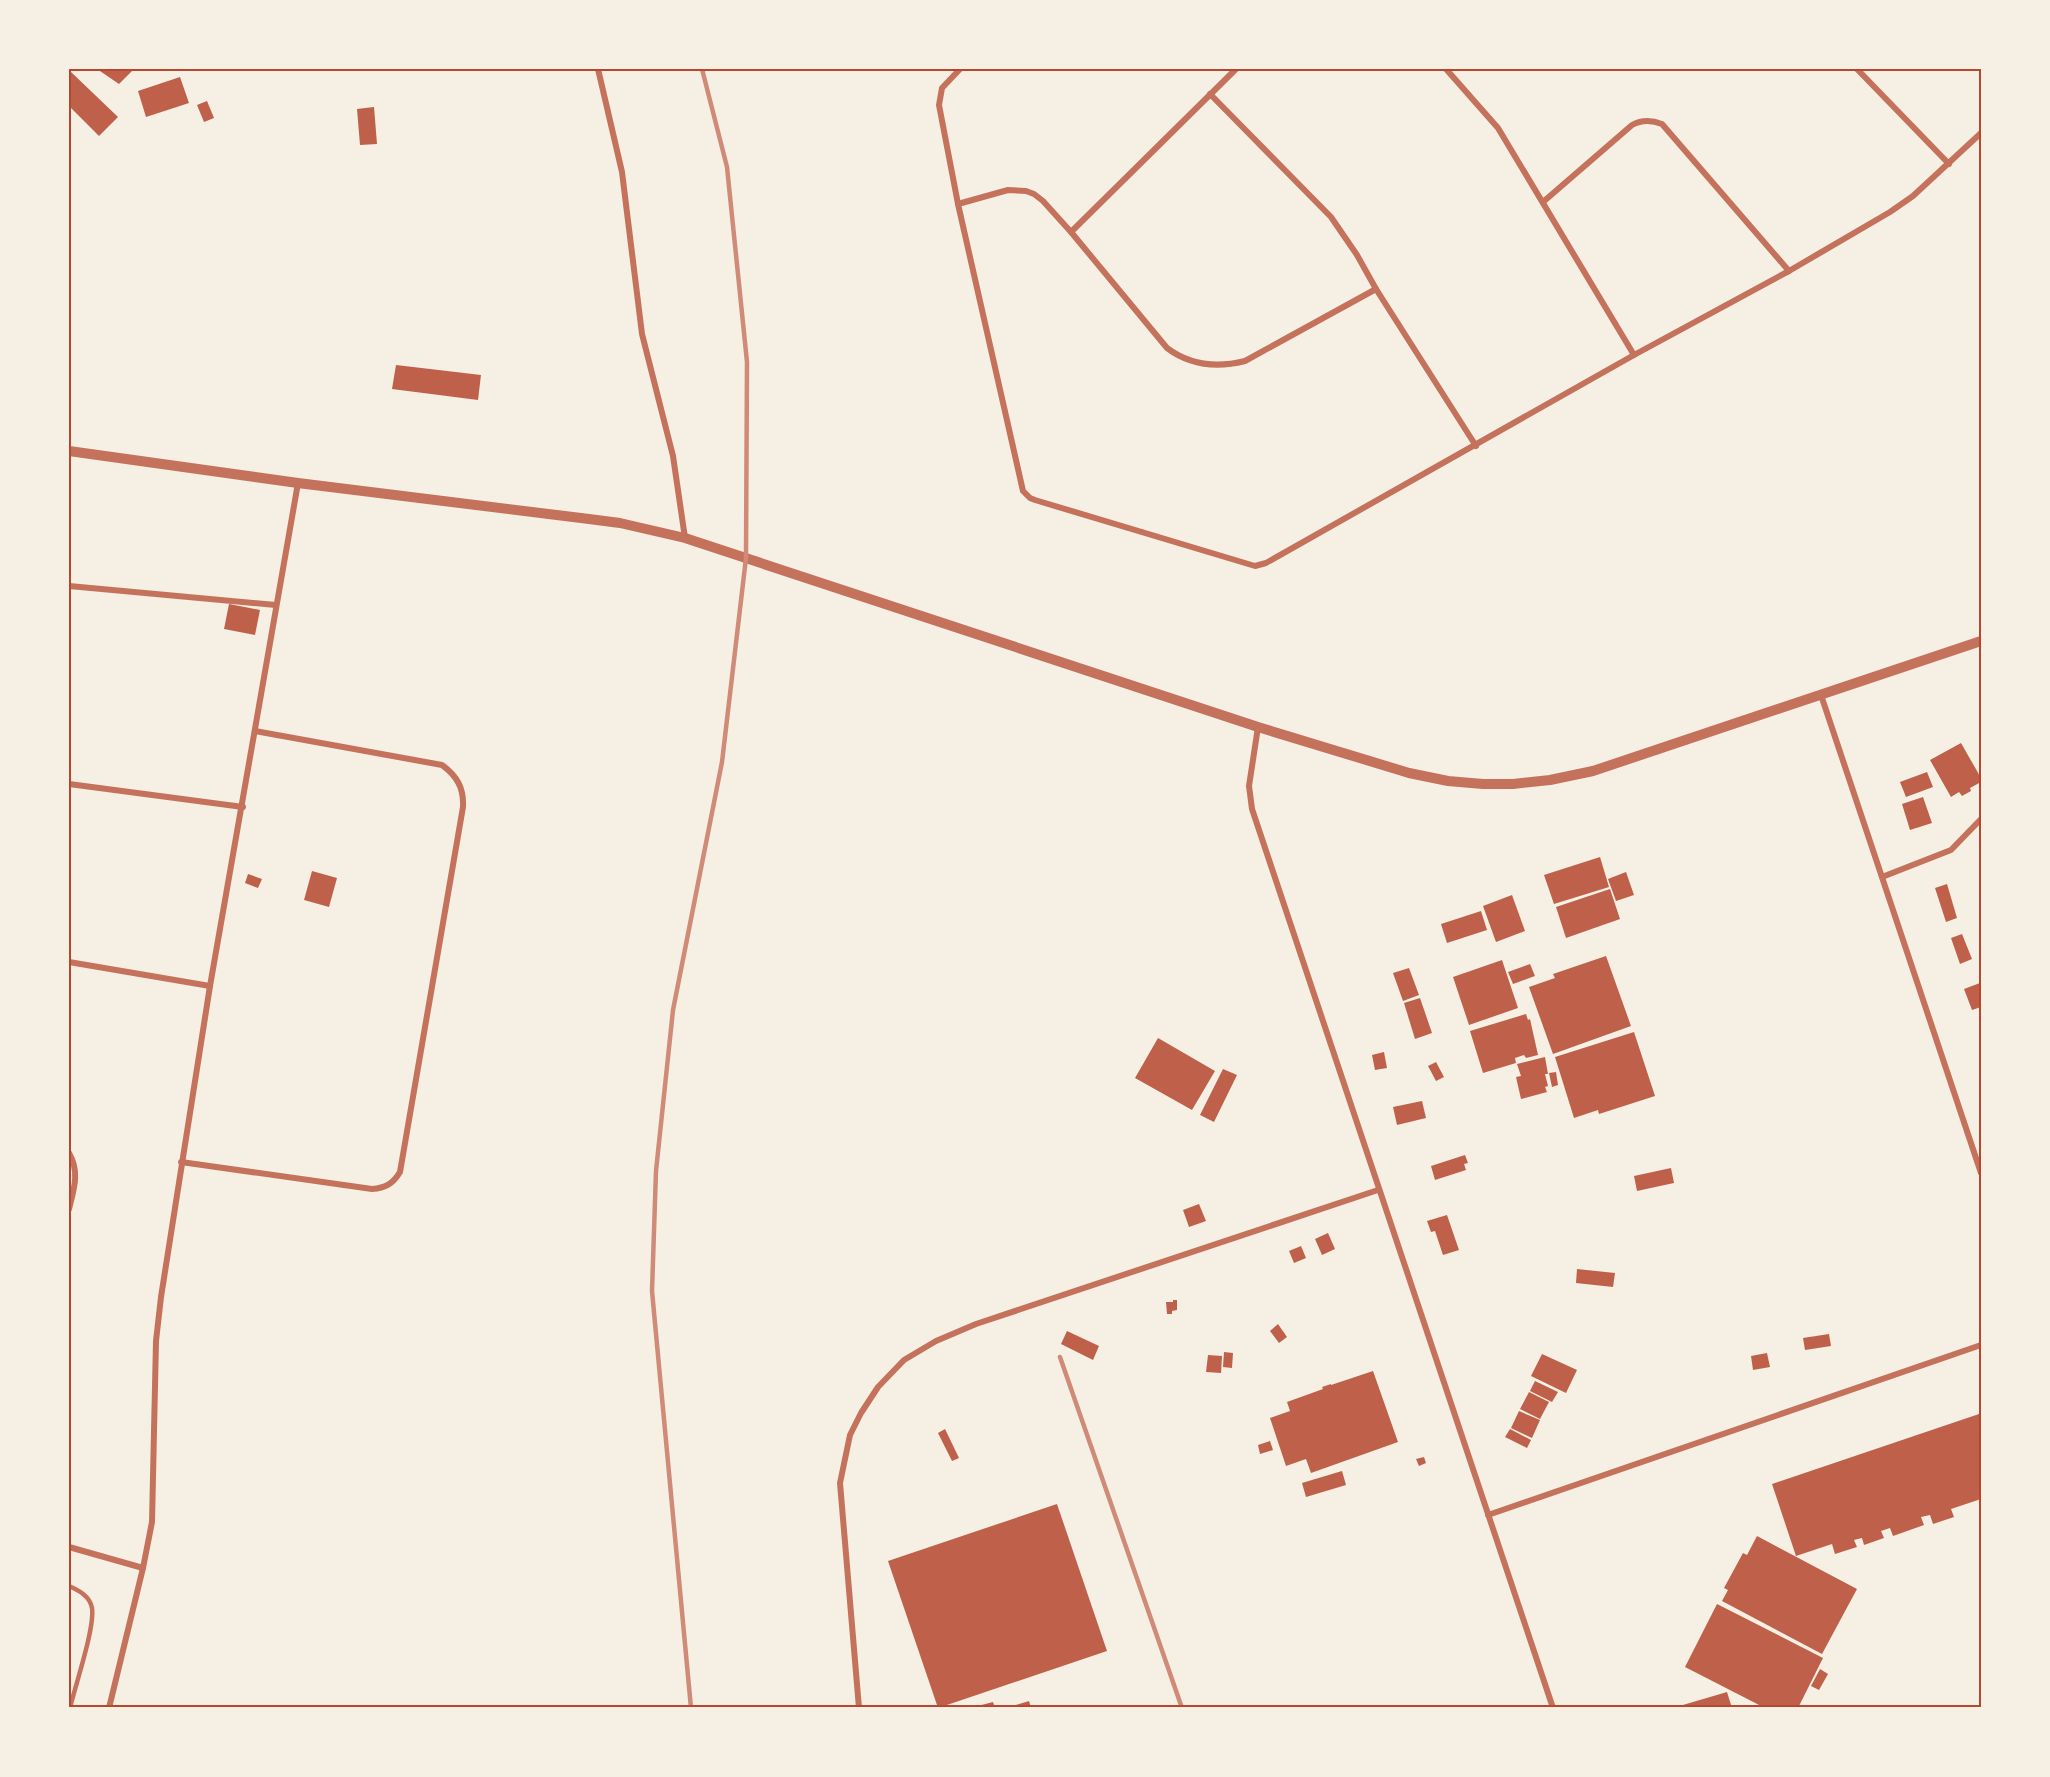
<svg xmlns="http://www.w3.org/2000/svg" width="2050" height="1777" viewBox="0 0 2050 1777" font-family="Lato,sans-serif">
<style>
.building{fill:#bf614a}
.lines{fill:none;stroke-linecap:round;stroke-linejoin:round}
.service{stroke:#c5725c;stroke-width:4.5}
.minor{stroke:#c5725c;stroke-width:6}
.tertiary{stroke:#c5725c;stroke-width:10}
.rail{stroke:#cf8b77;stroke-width:4.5}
.neatline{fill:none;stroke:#b5482f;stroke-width:2}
</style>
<rect width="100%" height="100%" fill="#f6efe4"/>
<!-- building -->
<g class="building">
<polygon points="97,69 134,69 119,84"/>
<polygon points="71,72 118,117 99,136 69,106 69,73"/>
<polygon points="180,77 189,103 146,117 138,91"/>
<polygon points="207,101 214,118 204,122 197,105"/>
<polygon points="374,107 377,144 360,145 357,109"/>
<polygon points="396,365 481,375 478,400 392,389"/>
<polygon points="229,604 260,610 255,635 224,629"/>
<polygon points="1961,743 1981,778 1981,782 1970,788 1971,791 1962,796 1959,792 1951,797 1930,760"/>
<polygon points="1927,772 1933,787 1906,797 1900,782"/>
<polygon points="1923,797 1932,823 1910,830 1902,804"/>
<polygon points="1600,857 1609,887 1554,904 1544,875"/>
<polygon points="312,871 337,878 329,907 304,900"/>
<polygon points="1626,872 1634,895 1616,901 1608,879"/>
<polygon points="248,874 262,879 258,888 245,883"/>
<polygon points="1947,884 1957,918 1946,922 1935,888"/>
<polygon points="1610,889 1620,919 1566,938 1556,907"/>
<polygon points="1512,895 1525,931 1496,942 1483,906"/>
<polygon points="1481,911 1487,930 1447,943 1441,924"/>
<polygon points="1962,934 1972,959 1960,964 1951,938"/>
<polygon points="1606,956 1631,1026 1553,1054 1529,987 1555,978 1553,974"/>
<polygon points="1502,960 1518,1008 1469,1025 1453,977"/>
<polygon points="1530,964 1535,976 1513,984 1508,972"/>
<polygon points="1409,968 1419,995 1403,1001 1393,973"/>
<polygon points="1980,983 1981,1007 1972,1010 1964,989"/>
<polygon points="1420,998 1432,1033 1415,1039 1404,1003"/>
<polygon points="1526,1014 1528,1020 1530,1019 1538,1055 1526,1058 1524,1055 1515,1058 1516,1063 1483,1073 1470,1031"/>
<polygon points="1634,1032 1655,1096 1599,1114 1598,1110 1574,1118 1555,1057"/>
<polygon points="1158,1038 1215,1071 1192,1110 1135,1078"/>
<polygon points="1384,1052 1387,1068 1375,1070 1372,1055"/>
<polygon points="1545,1057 1548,1074 1545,1074 1548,1086 1545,1087 1547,1092 1521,1099 1516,1077 1521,1076 1517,1064"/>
<polygon points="1436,1062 1444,1077 1436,1081 1428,1066"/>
<polygon points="1223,1069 1237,1075 1214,1122 1200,1115"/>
<polygon points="1556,1072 1558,1085 1552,1087 1549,1073"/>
<polygon points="1422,1101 1426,1118 1397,1125 1393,1107"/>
<polygon points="1465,1155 1468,1163 1464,1164 1466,1170 1435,1180 1431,1166"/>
<polygon points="1671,1168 1674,1183 1637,1191 1634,1176"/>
<polygon points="1199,1204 1206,1221 1189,1227 1183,1210"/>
<polygon points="1447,1215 1459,1250 1443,1255 1435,1231 1431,1232 1427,1221"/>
<polygon points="1328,1233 1335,1249 1322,1255 1315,1239"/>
<polygon points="1301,1246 1306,1258 1294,1263 1289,1251"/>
<polygon points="1577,1269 1615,1273 1613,1287 1576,1283"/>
<polygon points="1173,1300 1177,1300 1177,1310 1172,1311 1172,1314 1167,1314 1166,1302 1173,1302"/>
<polygon points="1278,1324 1287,1337 1279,1343 1270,1331"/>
<polygon points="1067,1331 1099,1346 1093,1360 1061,1344"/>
<polygon points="1829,1334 1831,1346 1805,1350 1803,1338"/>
<polygon points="1224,1352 1233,1353 1232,1368 1223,1367"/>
<polygon points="1767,1353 1770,1367 1753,1370 1751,1356"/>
<polygon points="1542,1354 1577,1370 1566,1393 1531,1376"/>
<polygon points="1208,1355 1222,1356 1221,1373 1206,1372"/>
<polygon points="1373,1371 1398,1442 1311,1473 1306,1459 1286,1466 1270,1418 1290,1411 1287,1402 1323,1389 1322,1387 1331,1384 1331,1385"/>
<polygon points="1535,1381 1558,1392 1552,1402 1530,1391"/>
<polygon points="1529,1392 1549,1402 1540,1419 1520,1409"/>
<polygon points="1519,1411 1540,1420 1532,1438 1511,1428"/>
<polygon points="1979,1414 1981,1421 1981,1499 1951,1509 1954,1517 1933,1524 1930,1515 1921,1517 1924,1525 1893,1536 1890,1528 1881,1531 1884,1538 1864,1545 1862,1538 1854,1540 1857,1547 1835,1554 1832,1544 1796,1556 1772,1484"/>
<polygon points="945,1429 959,1458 952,1461 938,1433"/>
<polygon points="1510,1429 1531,1440 1527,1448 1505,1437"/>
<polygon points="1270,1441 1273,1450 1260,1454 1258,1445"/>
<polygon points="1424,1457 1426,1463 1419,1466 1416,1459"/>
<polygon points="1342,1471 1346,1485 1306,1497 1302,1483"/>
<polygon points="1057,1504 1107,1651 938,1708 888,1561"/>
<polygon points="1757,1536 1857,1589 1822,1654 1722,1601 1728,1590 1724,1588 1743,1553 1747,1555"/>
<polygon points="1717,1604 1823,1658 1798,1708 1765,1708 1685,1667"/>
<polygon points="1820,1669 1828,1674 1819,1690 1811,1686"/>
<polygon points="1727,1692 1732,1708 1676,1708 1676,1707"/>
<polygon points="1029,1701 1031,1708 1009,1708 1009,1707"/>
<polygon points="993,1702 995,1708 974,1708 974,1707"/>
</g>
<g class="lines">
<!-- service -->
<path class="service" d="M69,1586c9,4 21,10 23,22 3,20 -17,78 -22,100"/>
<!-- minor -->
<g class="minor">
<polyline points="598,69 622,172 642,334 673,456 685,538"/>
<polyline points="960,69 942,88 939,105 958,204 1023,491 1030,498 1035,500 1255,566 1266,563 1634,355 1789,271 1890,212 1913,196 1981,133"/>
<polyline points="1446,69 1498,128 1634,355"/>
<polyline points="1857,69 1949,164"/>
<polyline points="1210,94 1331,217 1357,255 1376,289 1476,446"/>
<path d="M1543,202l89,-77c9,-5 20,-5 30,-1l127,147"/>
<path d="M958,204l50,-14 18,1 8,3 9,7 28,31 96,116c24,18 50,20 78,13l131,-72"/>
<polyline points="1071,232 1236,69"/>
<polyline points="69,586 276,605"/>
<polyline points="1821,695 1981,1173"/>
<polyline points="1258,727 1249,786 1252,809 1553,1708"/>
<polyline points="69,784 243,807"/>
<polyline points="1882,877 1951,850 1981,819"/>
<polyline points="69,962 210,986"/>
<path d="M69,1153c11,19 5,36 0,56"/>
<path d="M181,1162l191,27c13,-1 21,-5 28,-17l63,-365c1,-19 -6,-31 -21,-42l-187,-34"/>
<polyline points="1488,1515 1981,1345"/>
<polyline points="69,1547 143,1568"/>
<polyline points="109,1708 143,1568 152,1522 156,1341 161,1297 210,986 298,483"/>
<polyline points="859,1708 840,1483 850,1435 861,1413 878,1387 904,1360 936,1341 976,1324 1378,1190"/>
</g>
<!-- tertiary -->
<polyline class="tertiary" points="69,451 298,483 589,519 620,523 685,538 1258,727 1409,773 1448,781 1483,784 1513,784 1550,780 1593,771 1981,641"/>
<!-- rail -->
<g class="rail">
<polyline points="1060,1357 1182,1708"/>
<polyline points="691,1708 652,1291 656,1171 673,1010 722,762 746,558 747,362 727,167 702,69"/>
</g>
</g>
<!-- border -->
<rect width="2050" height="1777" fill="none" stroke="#f6efe4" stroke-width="141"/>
<rect x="70" y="70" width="1910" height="1636" class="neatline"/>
</svg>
